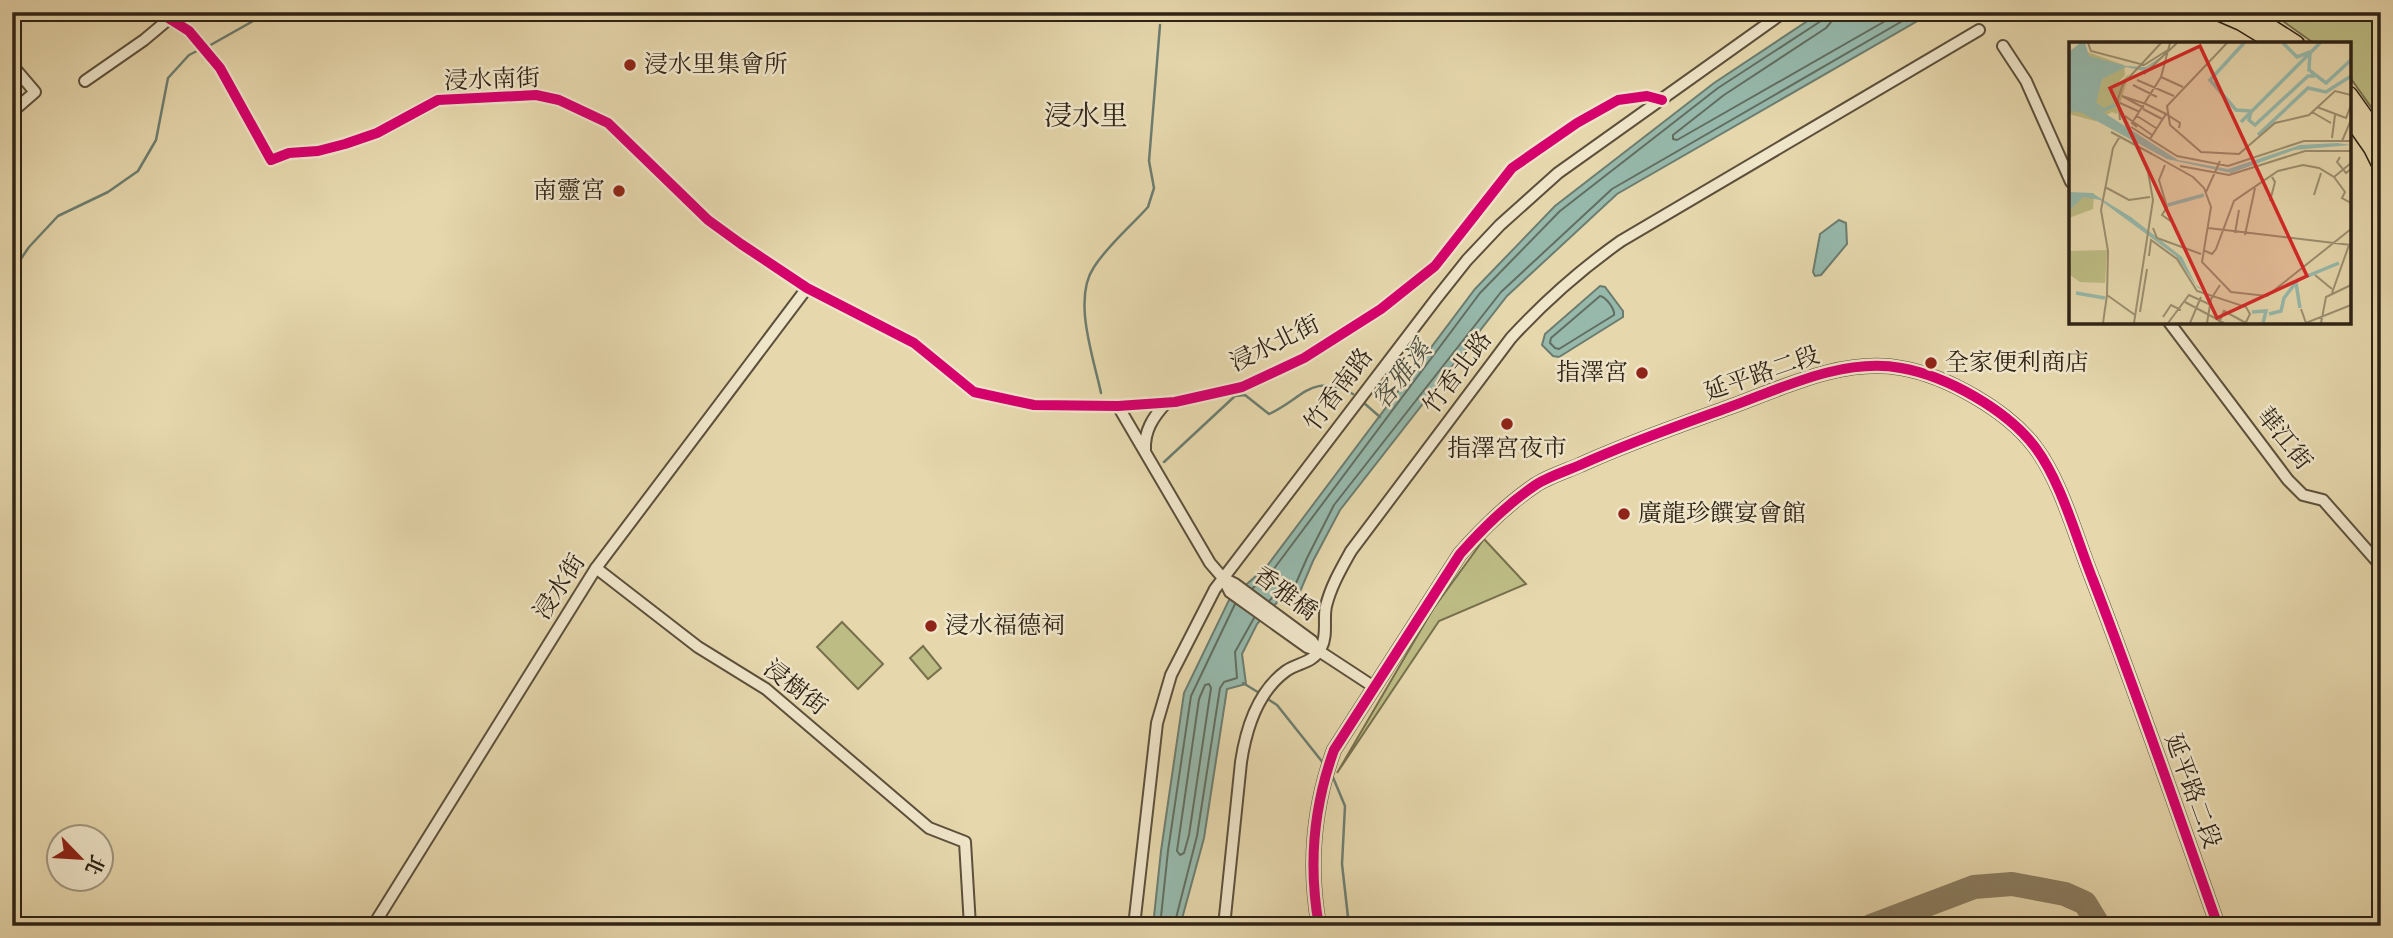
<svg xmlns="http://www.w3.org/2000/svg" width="2393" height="938" viewBox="0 0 2393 938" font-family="'Libre Bodoni','Noto Serif TC',serif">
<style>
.green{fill:#bdbc84;stroke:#76704d;stroke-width:2}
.water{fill:#96b9ac;stroke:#6c7d70;stroke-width:2}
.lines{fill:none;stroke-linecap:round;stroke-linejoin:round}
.shore{stroke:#626e61;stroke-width:2}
.stream{stroke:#6c7d70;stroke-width:2.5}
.taxiway{stroke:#8a7d61;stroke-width:24}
.minor-casing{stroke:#5c503c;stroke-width:14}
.tertiary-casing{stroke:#5c503c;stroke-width:16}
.primary-casing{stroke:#2e2316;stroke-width:19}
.minor{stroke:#efe5c9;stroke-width:10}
.tertiary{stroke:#efe5c9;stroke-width:12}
.primary{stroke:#e6d7ac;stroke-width:16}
.cycleway-casing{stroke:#efe5c9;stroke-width:15}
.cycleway{stroke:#d6006c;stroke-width:10}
.poi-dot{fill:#8f2418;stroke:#efe5c9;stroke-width:2.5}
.labels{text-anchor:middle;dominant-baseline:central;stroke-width:5;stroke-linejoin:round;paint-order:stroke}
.poi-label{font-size:24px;fill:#2e2316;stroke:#efe5c9;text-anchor:start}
.street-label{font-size:24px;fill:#2e2316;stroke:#efe5c9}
.water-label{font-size:26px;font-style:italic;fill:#4d5043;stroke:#efe5c9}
.quarter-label{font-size:28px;fill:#2e2316;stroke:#efe5c9}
.inset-river{fill:none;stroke:#96b9ac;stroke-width:3.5}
.inset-road{fill:none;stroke:#9c8f70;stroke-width:2}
.view{fill:#d62828;fill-opacity:0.15;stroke:#d62828;stroke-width:3.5}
.inset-edge{fill:none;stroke:#2e2316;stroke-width:3.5}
</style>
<rect width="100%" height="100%" fill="#e6d7ac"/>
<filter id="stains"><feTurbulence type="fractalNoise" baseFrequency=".00286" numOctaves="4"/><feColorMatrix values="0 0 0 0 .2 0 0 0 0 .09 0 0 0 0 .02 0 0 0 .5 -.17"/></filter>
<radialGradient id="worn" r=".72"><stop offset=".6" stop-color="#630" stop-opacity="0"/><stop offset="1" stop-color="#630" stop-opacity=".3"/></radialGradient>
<!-- green -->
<g class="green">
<polygon points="2270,12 2381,12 2381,20 2378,19 2381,27 2381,121 2349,76 2349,44 2315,44"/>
<polygon points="1484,539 1526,584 1439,621 1337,773 1433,609"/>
<polygon points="842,622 883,664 858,689 817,647"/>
<polygon points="923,646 941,668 928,679 910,658"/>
</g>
<!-- water -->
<g class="water">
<polygon points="1821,12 1933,12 1617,194 1507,296 1340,510 1313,561 1296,601 1283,596 1257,624 1242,654 1246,684 1227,689 1204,838 1180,926 1153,926 1161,851 1184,693 1229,600 1267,566 1475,289 1555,206 1714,83"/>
<polygon points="1839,220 1846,223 1847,244 1821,275 1815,276 1813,272 1820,234"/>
<polygon points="1600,286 1605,287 1623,311 1623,317 1559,357 1553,356 1542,345 1545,334"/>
</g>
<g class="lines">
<!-- shore -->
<g class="shore">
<polyline points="1833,12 1831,22 1826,28 1724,95 1673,135 1673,139 1677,140 1901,12"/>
<path d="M1600,296c6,1 15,13 14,19l-55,34 -4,-1 -5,-5 1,-5z"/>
<polyline points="1253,588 1273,570 1480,293 1560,211 1718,88 1821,21 1824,12"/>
<polyline points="1269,601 1280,590 1293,590 1307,558 1334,505 1501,292 1612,189 1918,12"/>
<polygon points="1209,684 1211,688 1189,835 1184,853 1180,855 1177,851 1199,699 1205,685"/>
<polyline points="1160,926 1168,851 1191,696 1235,604"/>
<polyline points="1174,926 1197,836 1220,688 1224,682 1237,678 1235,652 1254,618"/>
</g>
<!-- stream -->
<g class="stream">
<polyline points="207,47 269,12"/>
<polyline points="12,272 29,247 58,216 108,192 138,171 156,140 168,78 189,55 201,49"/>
<path d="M1101,393c-7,-34 -29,-94 -7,-126 14,-22 37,-41 54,-60l6,-19 -5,-27 11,-136"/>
<polyline points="1364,403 1380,417"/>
<path d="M1164,462l71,-66 10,-1 24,19c35,-16 42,-42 84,-20"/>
<polyline points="1243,683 1261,694"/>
<polyline points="1266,698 1277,705 1324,764"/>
<polyline points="1332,775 1345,806 1342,864 1349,926"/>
</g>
<!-- taxiway -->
<polyline class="taxiway" points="1871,926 1974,887 2012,884 2065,894 2085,903 2099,926"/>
<defs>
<g id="minor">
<polyline points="159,12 189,31 220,68 271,160 289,153 318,151 345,144 377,133 438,100 536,95 559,100 608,123 708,220 741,244 807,288 914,343 974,392 1034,405 1118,406 1175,402 1242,387 1304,358 1381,309 1435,266 1512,168 1577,123 1618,100 1647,96 1662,100"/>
<polyline points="2003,46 2026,81 2071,182"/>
<polyline points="12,65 35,92 12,112"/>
<polyline points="85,81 144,40 169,19"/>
<polyline points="2169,322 2288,480 2303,495 2323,500 2381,566"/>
<polyline points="1118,406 1210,563 1223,578 1230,592 1307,647 1319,651 1374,687"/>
<path d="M1145,450c-1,-19 8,-33 21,-47"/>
<polyline points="596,568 698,647 766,689 929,828 965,842 970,926"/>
<polyline points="1223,578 1235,584 1312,641 1319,651"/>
<polyline points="373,926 596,568 807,288"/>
<polyline points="1134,926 1157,723 1171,675 1215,589 1436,299 1467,260 1500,225 1558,173 1784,12"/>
<path d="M1224,926l17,-164c5,-33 16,-70 45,-91 13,-9 26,-7 35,-23 7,-13 2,-28 5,-42 5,-20 15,-37 25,-55l160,-213c34,-37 69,-68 110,-97l358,-211"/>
</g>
<path id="tertiary" d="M1319,926c-11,-61 -6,-118 15,-176l126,-196c23,-26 47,-50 77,-70 13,-8 29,-13 43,-19 48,-22 97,-39 147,-57 53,-19 116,-51 174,-40 46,8 106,42 134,79 27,36 41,91 58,133 44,114 84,230 125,346"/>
<g id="primary">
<polyline points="2218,12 2241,22 2277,44"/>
<polyline points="2246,12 2296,44"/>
<polyline points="2349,95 2381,140"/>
<polyline points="2349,115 2372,148 2381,166"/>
</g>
</defs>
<!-- minor casing -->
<use href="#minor" class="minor-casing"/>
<!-- tertiary casing -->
<use href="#tertiary" class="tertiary-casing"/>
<!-- primary casing -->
<use href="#primary" class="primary-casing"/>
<!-- minor -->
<use href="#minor" class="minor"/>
<!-- tertiary -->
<use href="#tertiary" class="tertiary"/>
<!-- primary -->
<use href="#primary" class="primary"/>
<defs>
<g id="cycleway">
<polyline points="159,12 189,31 220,68 271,160 289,153 318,151 345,144 377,133 438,100 536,95 559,100 608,123 708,220 741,244 807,288 914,343 974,392 1034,405 1118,406 1175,402 1242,387 1304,358 1381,309 1435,266 1512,168 1577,123 1618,100 1647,96 1662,100"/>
<path d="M1319,926c-11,-61 -6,-118 15,-176l126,-196c23,-26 47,-50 77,-70 13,-8 29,-13 43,-19 48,-22 97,-39 147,-57 53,-19 116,-51 174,-40 46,8 106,42 134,79 27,36 41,91 58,133 44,114 84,230 125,346"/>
</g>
</defs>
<!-- cycleway casing -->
<use href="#cycleway" class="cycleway-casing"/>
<!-- cycleway -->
<use href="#cycleway" class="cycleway"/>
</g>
<!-- markers -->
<g class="poi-dot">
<circle cx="630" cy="65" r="7"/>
<circle cx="619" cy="191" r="7"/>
<circle cx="1931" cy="363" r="7"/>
<circle cx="1642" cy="373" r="7"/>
<circle cx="1507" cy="424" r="7"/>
<circle cx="1624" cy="514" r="7"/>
<circle cx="931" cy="626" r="7"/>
</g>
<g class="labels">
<!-- poi labels -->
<g class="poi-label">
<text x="644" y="65">浸水里集會所</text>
<text x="605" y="191" text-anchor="end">南靈宮</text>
<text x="1945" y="363">全家便利商店</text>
<text x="1628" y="373" text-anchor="end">指澤宮</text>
<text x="1507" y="449" text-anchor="middle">指澤宮夜市</text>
<text x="1638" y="514">廣龍珍饌宴會館</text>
<text x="945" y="626">浸水福德祠</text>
</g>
<!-- street labels -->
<g class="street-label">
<text transform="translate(492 80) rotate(-2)">浸水南街</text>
<text transform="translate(1275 344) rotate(-26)">浸水北街</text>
<text transform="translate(1458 373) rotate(-53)">竹香北路</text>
<text transform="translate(1762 374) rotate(-19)">延平路二段</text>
<text transform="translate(1339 390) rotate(-53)">竹香南路</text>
<text transform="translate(2284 439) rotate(51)">華江街</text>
<text transform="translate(560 587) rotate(-57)">浸水街</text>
<text transform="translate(1285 594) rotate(36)">香雅橋</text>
<text transform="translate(795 688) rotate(38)">浸樹街</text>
<text transform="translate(2192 791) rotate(70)">延平路二段</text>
</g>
<!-- water labels -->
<g class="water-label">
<text transform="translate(1402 375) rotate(-52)">客雅溪</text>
</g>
<!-- quarter labels -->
<g class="quarter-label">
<text x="1086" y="116">浸水里</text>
</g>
</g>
<!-- overview -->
<g transform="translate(2069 42)">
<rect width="282" height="282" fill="#e6d7ac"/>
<path d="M16,9l39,14 1,10 -12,13 16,-14 -12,40 -5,-2 -17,9 -26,-7v-59zM0,151h25l-1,16 -24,9zM38,208l-2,33 -25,-1 -10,-7 -1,-24z" fill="#bdbc84"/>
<path d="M11,1h5l4,13 37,10 20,1 25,-17 -27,21 -18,-4 -24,12 -7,28 83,53 50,9 72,-24 37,-2 14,2 -57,5 -63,23 -64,-14 -87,-47 -11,-1v-59zM0,150l23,1 39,24 51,40 14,28 10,7 -9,-5 -21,-31 -76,-56 -17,-3 -14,14z" fill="#96b9ac"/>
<path class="inset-river" d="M175,1l-34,37 26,30 15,1 -2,9 6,5 53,-49h7M214,1l14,14 13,-5M241,10l-1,18 17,13 25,-23M26,62l9,6 11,-5M172,80l79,-79M189,93l50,-47 18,4 25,-16M99,163l36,-10M227,241l4,25M7,251l29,5M183,270l14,-1 -3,12M200,272l12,-3 3,-13 14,-18 41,-17"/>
<path class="inset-road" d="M19,1l3,8 53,14 24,-15M158,1l-60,63 3,19 31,27 38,2 36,-31 34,-8 26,-24 16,4M75,32l33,-31M92,35l22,10M68,38l37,16M64,43l24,12M53,54l24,8M53,54l22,12M51,61l20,9M77,62l20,10M248,65l29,11 5,-13M74,67l19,10M243,70l19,11M52,72l27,58 5,28 -19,123M56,74l27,19M68,74l19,12M51,78l-2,-21 5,-15 38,-41M62,85l46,29 51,10 76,-25h47M68,85l-5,-4 29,-46 9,-34M42,90l41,22M263,96l3,-23M81,97l16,-25 14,9 -1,5M273,99l9,-21M83,112l41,23 11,11 7,19 -9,55 29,30 36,4 84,-67M271,115l-3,5 9,11 5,-4M96,123l-6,15 8,27 -5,8 10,7M111,124l49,9 76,-24h46M265,135l17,-14M36,145l24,13 21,-3M137,150l14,-31M245,153l7,-22M201,159l5,-19 -3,-5M84,186l4,10 44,16M139,186l143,17M166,191l4,-23M176,193l10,-47M134,208l9,4 4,-5 18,-48 44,-30 25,-6 16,3 15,9 11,15 -3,6 9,5M80,214l2,-16 26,19 20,32 49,16 4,7 -4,8M246,233l17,14M263,251l17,-48M38,253l1,-44 -7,-41 12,-62 7,-12M38,253l28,20M116,260l39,21M232,267l5,14 45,-18M71,270l7,-43M94,275l8,-12 10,5M34,281l4,-28M99,281l21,-28 22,10M121,281l11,-26M138,281l4,-24 9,-14M150,281l5,-12 22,12M252,281l5,-26 25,-12"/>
<path class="view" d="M131,4l107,230 -90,42 -107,-230z"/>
<rect width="282" height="282" class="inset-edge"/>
</g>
<!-- margin -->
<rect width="2393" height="938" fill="none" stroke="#e6d7ac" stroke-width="42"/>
<rect x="14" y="14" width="2365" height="910" fill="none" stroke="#2e2316" stroke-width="3.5"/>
<rect x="21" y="21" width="2351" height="896" fill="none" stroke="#2e2316" stroke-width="2"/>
<!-- north arrow -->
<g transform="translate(80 858) rotate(115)"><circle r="33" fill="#efe5c9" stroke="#a29781" stroke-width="2"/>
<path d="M0-5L12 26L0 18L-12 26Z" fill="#8f2418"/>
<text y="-10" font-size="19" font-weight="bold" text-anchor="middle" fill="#2e2316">北</text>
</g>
<rect width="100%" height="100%" filter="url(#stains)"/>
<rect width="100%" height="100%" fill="url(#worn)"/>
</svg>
